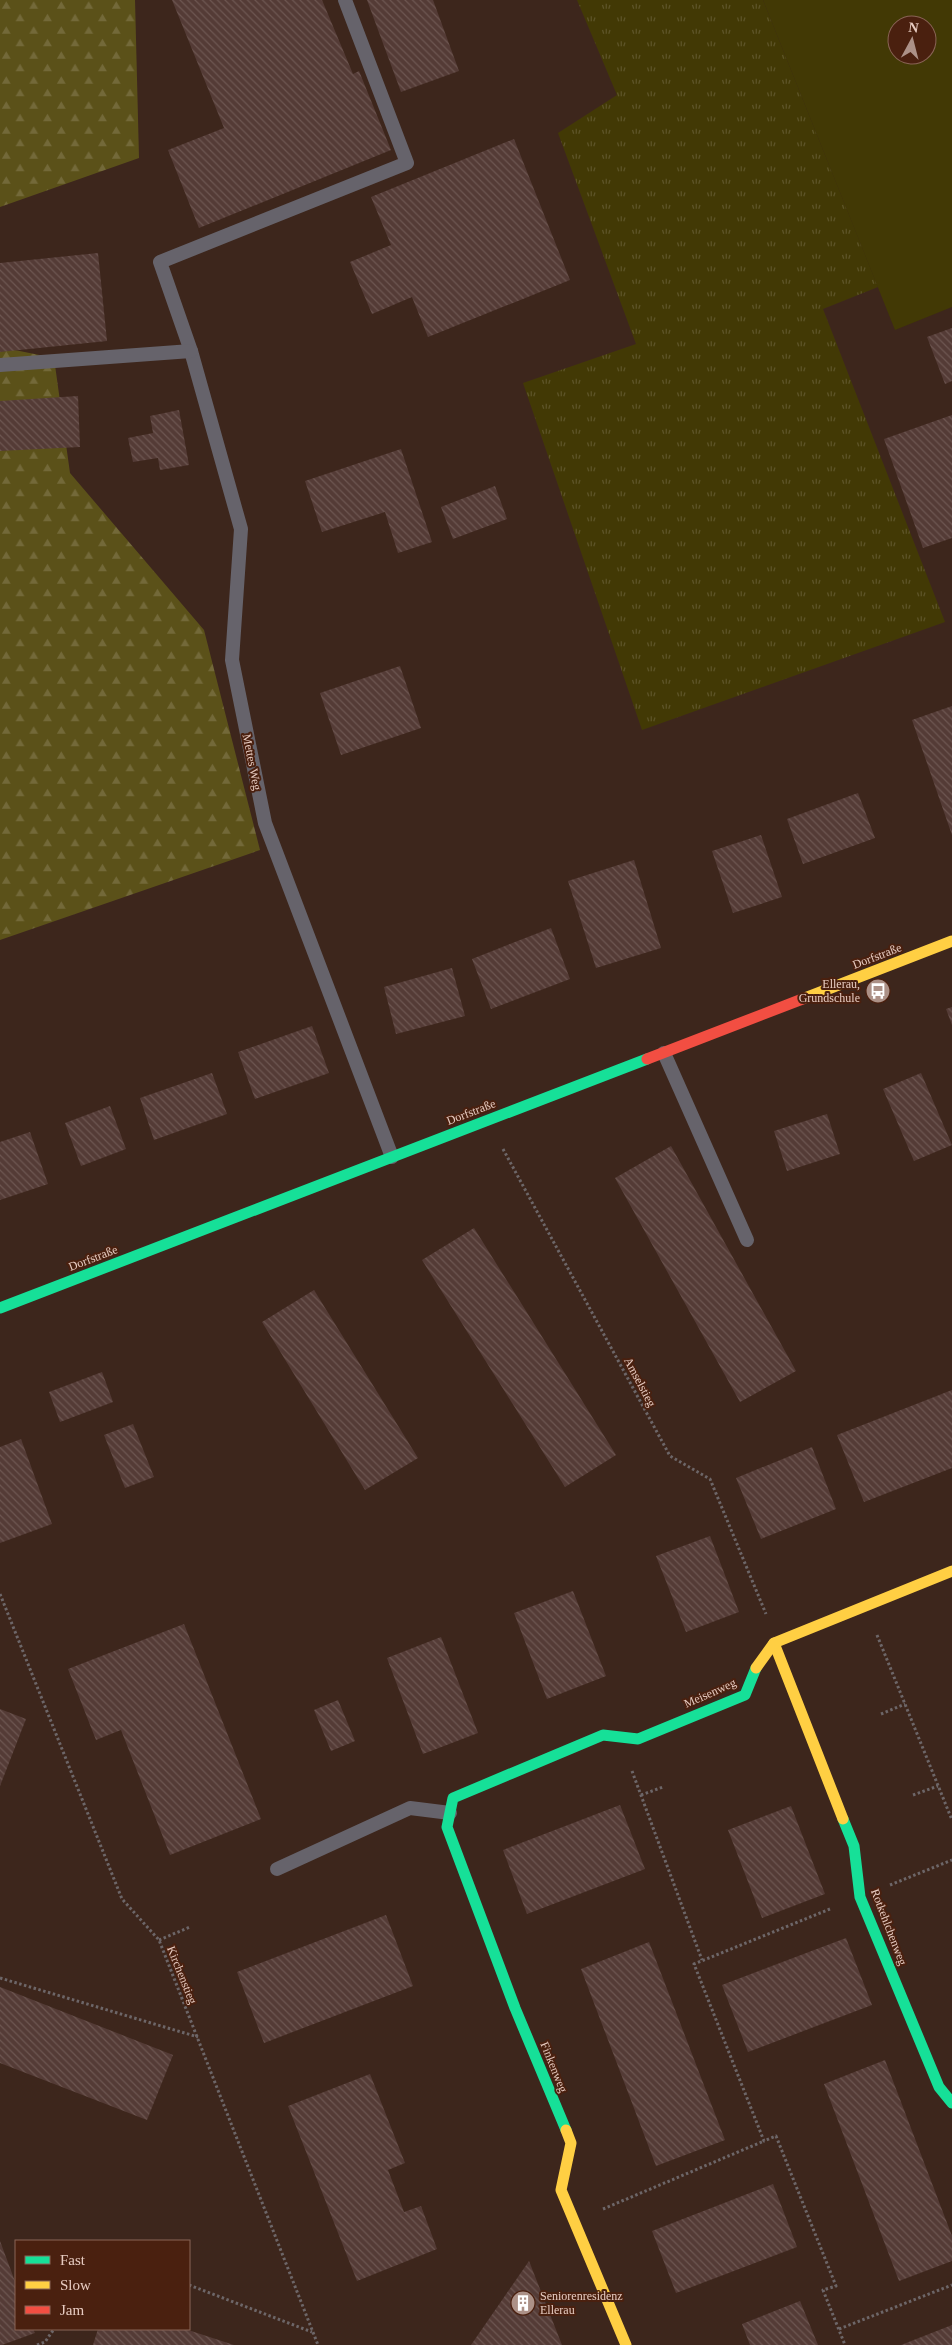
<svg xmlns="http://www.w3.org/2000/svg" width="952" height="2345" viewBox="0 0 952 2345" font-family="'Times New Roman',serif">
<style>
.grass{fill:url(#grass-tufts)}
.forest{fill:url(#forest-firs)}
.pitch{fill:#423905;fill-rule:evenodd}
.building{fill:url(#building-back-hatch)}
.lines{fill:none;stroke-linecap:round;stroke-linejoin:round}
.path{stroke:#6d6668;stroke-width:3;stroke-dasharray:2.5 2.5;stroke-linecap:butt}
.lane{stroke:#66636b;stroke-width:14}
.fast{stroke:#16e098;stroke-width:11}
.slow{stroke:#ffcf43;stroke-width:11}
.jam{stroke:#f24e42;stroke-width:11}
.labels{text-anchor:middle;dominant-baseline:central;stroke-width:4;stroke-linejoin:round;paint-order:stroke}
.street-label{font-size:12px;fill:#e7cbc1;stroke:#4a200f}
.poi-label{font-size:12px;fill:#e7cbc1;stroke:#4a200f;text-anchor:end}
</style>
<defs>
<pattern id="grass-tufts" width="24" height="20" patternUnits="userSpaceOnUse" patternTransform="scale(1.25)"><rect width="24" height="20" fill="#423905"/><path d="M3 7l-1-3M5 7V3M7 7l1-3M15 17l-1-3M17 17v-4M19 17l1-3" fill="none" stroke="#5d5428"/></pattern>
<pattern id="forest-firs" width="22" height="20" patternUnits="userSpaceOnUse" patternTransform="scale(1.25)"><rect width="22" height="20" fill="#5b5119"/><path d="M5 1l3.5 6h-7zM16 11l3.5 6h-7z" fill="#736939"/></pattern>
<pattern id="building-back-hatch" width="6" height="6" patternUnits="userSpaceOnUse" patternTransform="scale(1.25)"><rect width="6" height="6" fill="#543b36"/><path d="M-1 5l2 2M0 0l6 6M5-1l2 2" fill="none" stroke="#6d5651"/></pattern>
</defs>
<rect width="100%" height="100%" fill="#3d261c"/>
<!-- grass -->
<polygon class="grass" points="577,0 763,0 878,287 823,309 945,622 642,730 523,383 636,344 558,133 617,95"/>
<!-- forest -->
<g class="forest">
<polygon points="0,0 135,0 139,158 0,207"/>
<polygon points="0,347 54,358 70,473 204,630 260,850 0,940"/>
</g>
<!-- pitch -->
<path class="pitch" d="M763,0h189v307l-57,23zM897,25h30v30h-30z"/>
<!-- building -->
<g class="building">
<polygon points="172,0 322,0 353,74 359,71 391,150 199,228 168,150 224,128"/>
<polygon points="367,0 433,0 459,71 401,92"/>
<polygon points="514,139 570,280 428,337 412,297 372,314 350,262 391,245 371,197"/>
<polygon points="98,253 107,341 0,352 0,263"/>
<polygon points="952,328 952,381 945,384 927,337"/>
<polygon points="78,396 80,447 0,451 0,401"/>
<polygon points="179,410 189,465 160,470 158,458 133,462 128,438 153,433 150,416"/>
<polygon points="952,415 952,538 923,548 884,439"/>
<polygon points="401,449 432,542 398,553 385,512 322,532 305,481"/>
<polygon points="495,486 507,519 453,539 441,507"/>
<polygon points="400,666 421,728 341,755 320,693"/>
<polygon points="952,706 952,835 912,720"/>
<polygon points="858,793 875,838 803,864 787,819"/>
<polygon points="761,835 782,897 733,913 712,851"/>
<polygon points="634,860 661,948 596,968 568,881"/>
<polygon points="551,928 570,979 491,1009 472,959"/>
<polygon points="452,968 465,1016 396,1034 384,987"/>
<polygon points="952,1007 952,1025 946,1009"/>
<polygon points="312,1026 329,1073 255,1099 238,1052"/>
<polygon points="212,1073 227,1114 154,1140 140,1098"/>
<polygon points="921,1073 952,1145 914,1161 883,1089"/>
<polygon points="110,1106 126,1149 81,1166 65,1123"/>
<polygon points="827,1114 840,1154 787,1171 774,1131"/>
<polygon points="30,1132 48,1184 0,1200 0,1142"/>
<polygon points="671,1146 796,1371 740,1402 615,1178"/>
<polygon points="474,1228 616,1455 565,1487 422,1260"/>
<polygon points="314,1290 418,1458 365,1490 262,1322"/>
<polygon points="102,1372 113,1402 60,1422 49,1392"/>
<polygon points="952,1390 952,1468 864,1502 837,1435"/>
<polygon points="133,1424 154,1477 125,1488 104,1435"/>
<polygon points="21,1439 52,1524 0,1543 0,1447"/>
<polygon points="812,1447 836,1509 761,1539 736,1478"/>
<polygon points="710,1536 739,1612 686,1632 656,1556"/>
<polygon points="573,1591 606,1676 547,1699 514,1613"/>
<polygon points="184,1624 261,1819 170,1855 121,1730 96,1740 68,1669"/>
<polygon points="441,1637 478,1733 423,1754 387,1658"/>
<polygon points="338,1700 355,1741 331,1751 314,1710"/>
<polygon points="0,1709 26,1719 0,1786"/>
<polygon points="620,1805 645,1869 527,1914 503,1850"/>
<polygon points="791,1806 825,1894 762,1918 728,1830"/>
<polygon points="386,1915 413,1986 264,2043 237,1972"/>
<polygon points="846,1938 872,2005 748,2052 722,1985"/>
<polygon points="649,1942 725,2140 656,2166 581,1969"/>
<polygon points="0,1987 173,2055 147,2120 0,2063"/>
<polygon points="885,2060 952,2236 952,2261 899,2281 824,2084"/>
<polygon points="370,2074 405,2163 388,2170 404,2212 421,2206 437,2249 357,2281 288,2106"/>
<polygon points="773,2184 797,2247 676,2293 652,2231"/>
<polygon points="0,2241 16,2284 16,2329 33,2329 35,2333 2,2345 0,2345"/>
<polygon points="529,2261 562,2345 471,2345"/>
<polygon points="800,2301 818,2345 750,2345 742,2324"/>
<polygon points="952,2325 952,2345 901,2345"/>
<polygon points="98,2329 185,2329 234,2345 93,2345"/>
</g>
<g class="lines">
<!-- path -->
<g class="path">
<polyline points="503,1149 670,1456 710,1479 766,1614"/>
<polyline points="0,1594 122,1899 159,1940 318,2345"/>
<polyline points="877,1635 952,1820"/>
<polyline points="881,1714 905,1704"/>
<polyline points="632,1771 702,1960"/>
<polyline points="641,1795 663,1787"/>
<polyline points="913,1795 938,1786"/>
<polyline points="890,1885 952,1860"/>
<polyline points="830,1909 694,1964 764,2141 776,2136 836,2286 823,2290 845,2345"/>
<polyline points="159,1940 190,1927"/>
<polyline points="0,1978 198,2037"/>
<polyline points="603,2209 764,2141"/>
<polyline points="189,2285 312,2332"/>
<polyline points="839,2329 952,2285"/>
<polyline points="37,2345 45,2342 54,2329"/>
</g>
<!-- lane -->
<g class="lane">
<polyline points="345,0 407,163 160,262 191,351 241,529 232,660 265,823 392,1157"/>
<polyline points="0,365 191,351"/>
<polyline points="664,1053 747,1240"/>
<polyline points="277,1869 410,1808 450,1813"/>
</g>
<!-- fast -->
<g class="fast">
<polyline points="0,1308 647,1059"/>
<polyline points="843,1819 854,1846 860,1897 939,2087 952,2103"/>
<polyline points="566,2130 515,2008 447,1827 453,1798 603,1735 638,1739 745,1695 756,1668"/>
</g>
<!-- slow -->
<g class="slow">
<polyline points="805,998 952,941"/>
<polyline points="774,1643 843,1819"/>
<polyline points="756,1668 774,1643 952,1571"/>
<polyline points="566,2130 571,2143 561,2190 626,2345"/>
</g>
<!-- jam -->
<polyline class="jam" points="647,1059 805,998"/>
</g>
<!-- icons -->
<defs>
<symbol id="bus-disc" viewBox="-11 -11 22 22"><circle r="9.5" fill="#ac9187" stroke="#4a200f"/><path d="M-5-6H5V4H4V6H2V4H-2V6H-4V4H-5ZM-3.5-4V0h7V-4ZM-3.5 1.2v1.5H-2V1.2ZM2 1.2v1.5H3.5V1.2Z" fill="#fff"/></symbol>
<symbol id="building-disc" viewBox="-11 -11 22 22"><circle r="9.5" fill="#ac9187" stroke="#4a200f"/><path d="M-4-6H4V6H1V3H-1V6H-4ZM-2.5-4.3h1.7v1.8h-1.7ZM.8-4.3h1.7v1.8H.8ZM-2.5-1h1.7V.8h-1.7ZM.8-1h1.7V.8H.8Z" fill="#fff"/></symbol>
</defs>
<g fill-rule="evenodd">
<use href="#bus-disc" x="864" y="977" width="28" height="28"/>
<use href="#building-disc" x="509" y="2289" width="28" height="28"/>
</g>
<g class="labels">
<!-- street labels -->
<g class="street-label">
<text transform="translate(252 762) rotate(79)">Mettes Weg</text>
<text transform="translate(877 956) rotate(-21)">Dorfstraße</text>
<text transform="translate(471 1112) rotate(-21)">Dorfstraße</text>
<text transform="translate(93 1258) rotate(-21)">Dorfstraße</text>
<text transform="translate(640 1382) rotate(62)">Amselstieg</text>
<text transform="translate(710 1693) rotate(-24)">Meisenweg</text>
<text transform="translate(889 1927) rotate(69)">Rotkehlchenweg</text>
<text transform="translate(182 1975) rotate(68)">Kirchenstieg</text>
<text transform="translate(554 2067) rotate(68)">Finkenweg</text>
</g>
<!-- poi labels -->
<g class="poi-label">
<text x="860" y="984">Ellerau,<tspan x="860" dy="14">Grundschule</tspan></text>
<text x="540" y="2296" text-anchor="start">Seniorenresidenz<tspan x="540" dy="14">Ellerau</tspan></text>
</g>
</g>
<!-- legend -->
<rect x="15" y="2240" width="175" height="90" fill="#4a200f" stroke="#896456"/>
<rect x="25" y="2256" width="25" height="8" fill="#16e098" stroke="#896456"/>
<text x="60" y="2265" font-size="15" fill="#e7cbc1">Fast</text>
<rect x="25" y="2281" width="25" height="8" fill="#ffcf43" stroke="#896456"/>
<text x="60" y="2290" font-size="15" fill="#e7cbc1">Slow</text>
<rect x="25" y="2306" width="25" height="8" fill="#f24e42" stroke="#896456"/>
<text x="60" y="2315" font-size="15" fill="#e7cbc1">Jam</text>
<!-- north arrow -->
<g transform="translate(912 40) rotate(7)"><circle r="24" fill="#4a200f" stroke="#896456"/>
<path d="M0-4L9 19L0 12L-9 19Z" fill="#ac9187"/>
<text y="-8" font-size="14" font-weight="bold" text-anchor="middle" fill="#e7cbc1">N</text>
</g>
</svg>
